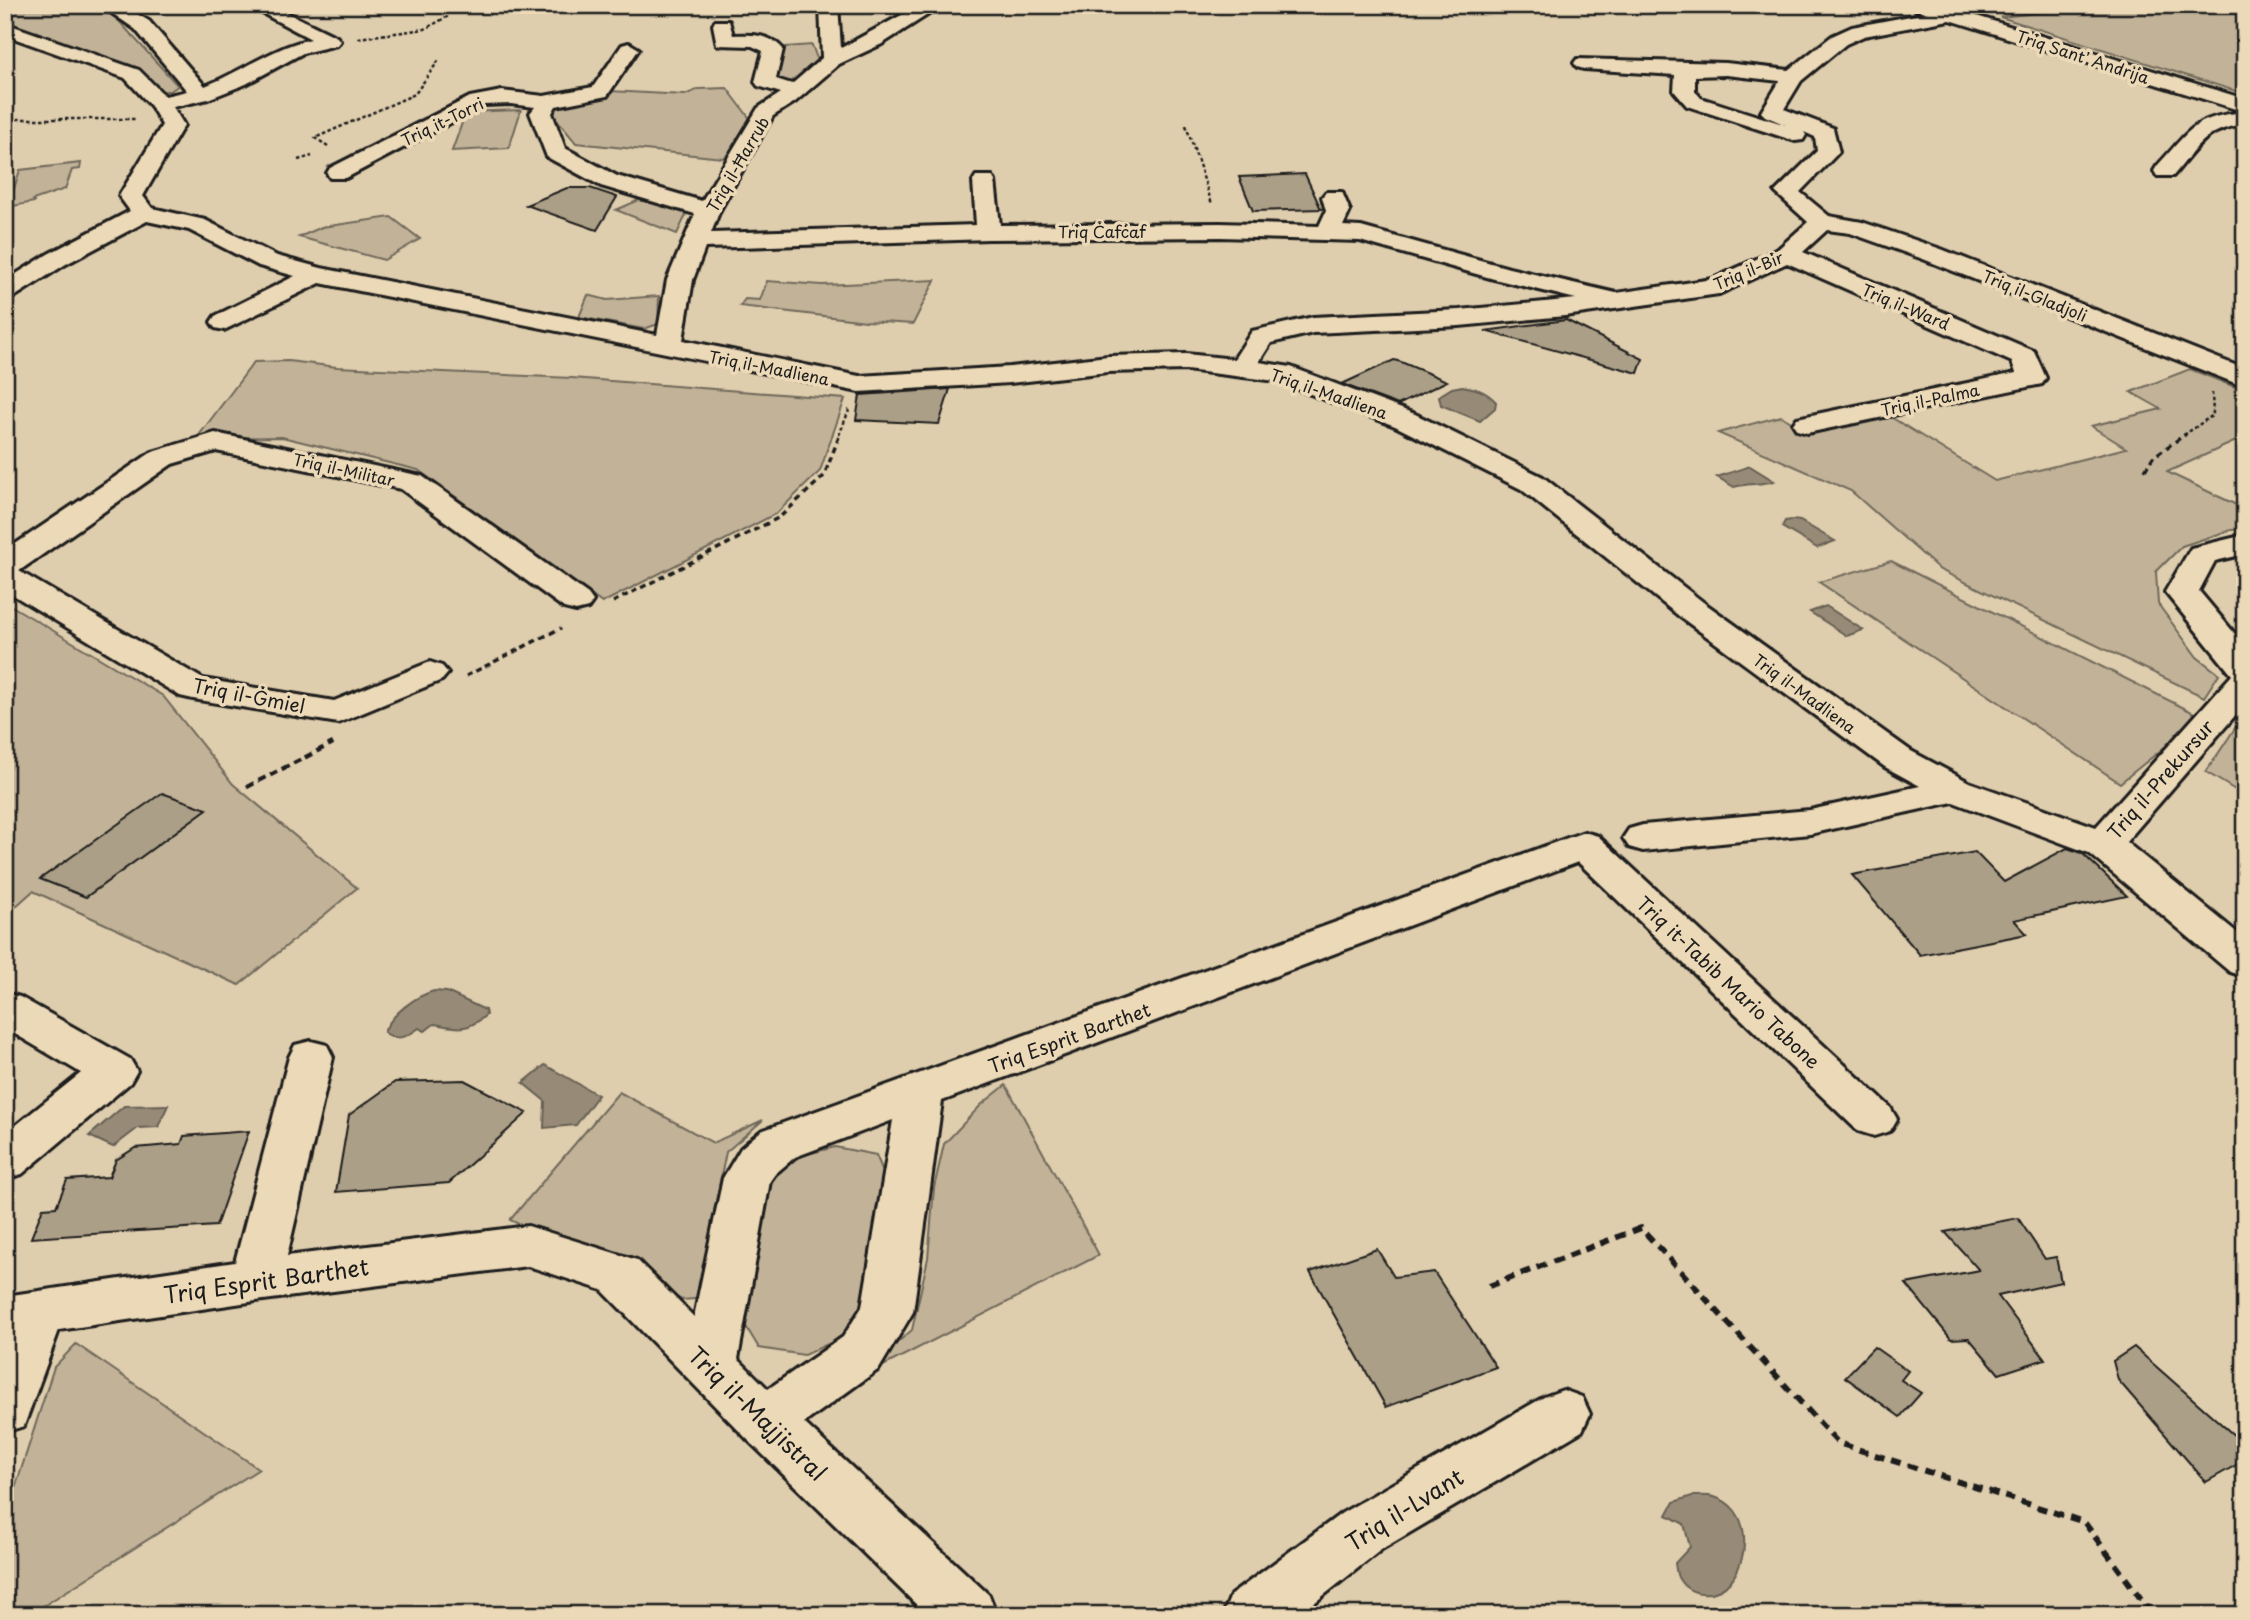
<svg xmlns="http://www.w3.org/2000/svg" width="2250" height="1620" viewBox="0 0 2250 1620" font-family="'Playpen Sans',sans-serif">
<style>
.green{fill:#c2b398;stroke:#6f685a;stroke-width:2}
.water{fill:#978b77;stroke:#665f53;stroke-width:2}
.building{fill:#ac9f87;stroke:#1c1c1c;stroke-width:2}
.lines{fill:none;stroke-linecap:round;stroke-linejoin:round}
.minor-casing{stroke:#1c1c1c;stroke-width:6}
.highway-casing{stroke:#1c1c1c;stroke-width:6}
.path-far3{stroke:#1c1c1c;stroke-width:2.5;stroke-dasharray:3.5 2.5;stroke-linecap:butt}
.path-far2{stroke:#1c1c1c;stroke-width:3.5;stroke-dasharray:6 4.5;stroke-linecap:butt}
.path-far1{stroke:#1c1c1c;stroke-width:4.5;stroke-dasharray:8 5;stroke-linecap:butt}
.path{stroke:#1c1c1c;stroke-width:6;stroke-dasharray:10 7;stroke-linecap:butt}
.minor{fill:#ecd9b7;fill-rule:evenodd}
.highway{fill:#ecd9b7;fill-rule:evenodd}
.labels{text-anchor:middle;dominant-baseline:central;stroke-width:7;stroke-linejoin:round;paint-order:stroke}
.far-street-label{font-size:16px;fill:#1c1c1c;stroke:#ecd9b7}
.street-label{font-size:19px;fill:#1c1c1c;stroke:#ecd9b7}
.near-street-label{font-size:23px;fill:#1c1c1c;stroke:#ecd9b7}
</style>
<rect width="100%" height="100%" fill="#dfceae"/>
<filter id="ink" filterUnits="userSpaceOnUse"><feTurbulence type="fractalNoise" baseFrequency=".0143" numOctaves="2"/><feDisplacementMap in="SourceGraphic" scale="14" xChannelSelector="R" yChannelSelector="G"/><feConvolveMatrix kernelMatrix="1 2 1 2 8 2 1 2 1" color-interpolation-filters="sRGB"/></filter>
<g filter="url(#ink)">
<!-- green -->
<g class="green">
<polygon points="5,5 83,5 109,10 178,86 170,91 156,91 5,26"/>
<polygon points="2109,5 2235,5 2245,9 2245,94 2000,17"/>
<path d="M812,45l7,19c-14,11 -25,24 -43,17l-2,-6 11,-28z"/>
<polygon points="727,88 751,120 738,147 723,158 576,143 553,115 558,103 609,91 685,95 699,89"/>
<polygon points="521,110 509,148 452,151 466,112"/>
<polygon points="81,163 80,169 72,170 65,189 33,200 34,202 8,207 20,170"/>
<polygon points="639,200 688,211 677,234 616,210"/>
<polygon points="391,217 420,239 384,260 299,237 322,227"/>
<polygon points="935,280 913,324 866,321 740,306 745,299 760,300 767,281 822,285"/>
<polygon points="588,295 607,300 659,296 658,324 644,329 579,317"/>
<polygon points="289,361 337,367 572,378 845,399 820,471 777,513 602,603 418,470 282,437 197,438 254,362"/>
<polygon points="2190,369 2245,391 2245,437 2167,472 2245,509 2245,529 2231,530 2182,546 2156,572 2158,604 2197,657 2219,674 2204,697 1940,570 1851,491 1718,433 1781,416 1812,434 1889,416 1995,481 2126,448 2091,426 2161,409 2131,392"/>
<polygon points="1891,561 2202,717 2120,783 1819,582"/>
<polygon points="5,602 163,696 233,784 357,888 239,985 33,891 5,916"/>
<polygon points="2245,713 2245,796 2206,772"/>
<polygon points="1006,1085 1099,1255 850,1383 912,1330 928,1258 934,1188 944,1144 981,1105"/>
<polygon points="619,1092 713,1143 763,1120 726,1152 714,1211 715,1278 707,1298 682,1300 510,1220"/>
<polygon points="835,1147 876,1155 890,1188 864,1317 852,1333 804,1355 759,1348 739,1315 762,1190 788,1159"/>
<polygon points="76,1344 259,1469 29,1615 5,1615 5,1520 54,1367"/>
</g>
<!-- water -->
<g class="water">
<path d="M1462,386c14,2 24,5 34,16l-1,6 -15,13 -39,-16 -2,-9 13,-8z"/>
<path d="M1750,466l24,15c-14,4 -26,2 -40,6l-17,-10z"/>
<polygon points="1792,520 1800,521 1835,541 1817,548 1782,527 1785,521"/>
<polygon points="1826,606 1863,630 1847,636 1810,612"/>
<path d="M434,991l13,1 38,18 1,5c-19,17 -28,13 -52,9l-9,7 -6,-3c-12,9 -22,14 -35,4 8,-18 31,-36 50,-41z"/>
<polygon points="545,1065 598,1095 576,1125 544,1128 545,1101 523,1083"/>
<polygon points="168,1105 158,1127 138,1128 113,1147 89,1136 124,1106"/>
<path d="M1692,1496c6,0 15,-1 22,1 37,10 37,60 16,85 -13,16 -40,15 -51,-3 -3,-4 -3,-11 -4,-16l15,-16 -6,-23 -17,-9 7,-13z"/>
</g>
<!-- building -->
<g class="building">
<polygon points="1305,174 1321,209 1253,211 1239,177"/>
<polygon points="567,188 590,188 617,197 597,230 526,205"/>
<polygon points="1566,320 1643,359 1638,373 1485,331"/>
<polygon points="1394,360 1401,362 1447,381 1398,405 1342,384"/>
<polygon points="950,389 939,424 856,420 860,395"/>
<polygon points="162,793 207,809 86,897 40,879"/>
<polygon points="2067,848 2082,853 2127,896 2014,920 2027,934 1920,955 1852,875 1975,852 2004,882"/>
<polygon points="464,1080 527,1113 449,1183 336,1192 349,1115 395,1082"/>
<polygon points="249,1131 216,1226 31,1238 43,1208 56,1207 67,1180 109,1177 116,1160 135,1148 181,1144 184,1136"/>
<polygon points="2018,1218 2045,1259 2056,1257 2061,1282 1998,1296 2045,1359 1999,1374 1969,1338 1951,1339 1906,1284 1979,1270 1945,1232"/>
<polygon points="1377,1249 1394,1277 1434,1272 1496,1367 1386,1407 1310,1272"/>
<polygon points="1874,1347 1908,1371 1901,1380 1921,1393 1900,1417 1845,1377"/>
<polygon points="2134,1347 2245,1445 2245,1460 2206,1482 2118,1380 2113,1361"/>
</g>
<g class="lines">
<defs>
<g id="minor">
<path d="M100,5h22l27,16 56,65c36,-14 68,-39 106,-47l-64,-34h24l66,32 3,4 -3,4 -34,8 -57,31 -38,15 -35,8 11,18 -41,71 9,12 53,12 72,36 44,12 336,67 10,-55 28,-66 -94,-28 -54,-29 -17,-44 5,-6 -24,-3 -27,1 -138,73h-16l-3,-5 3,-5 140,-71 32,-6 42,5 49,-9 29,-42 7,-2 10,6 -32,47 -51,10 -4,7 13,35 52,28 85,25 56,-93 23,-15 -23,-7 -3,-4 8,-31 -11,-5 -35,-1 -4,-20 2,-4h14l4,14c18,-1 37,-1 50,14l-7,30 16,5 30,-26 -2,-53h18l3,43 79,-43h23l-61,39 -43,20 -44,38 -22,14 -53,94 -9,23 265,-8 -3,-44 3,-5h16l3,5 5,44 220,-2 99,3 7,-15 -4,-14 4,-5h16l8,19 -7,15 18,1 148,41 107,25 97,-14 65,-30 30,-27 -33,-30 42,-41 -2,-14 -11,-5 2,3 -3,5 -8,1 -108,-35 -13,-15 1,-16 -91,-6 -7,-2 -3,-4 3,-4 149,4 63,7 43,-34 20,-9 101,-19 7,2 2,4 -2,4 -96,18 -18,8 -45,37 -17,28 49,19 6,24 -39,40 29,24 33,6 79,27 304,120v18l-322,-128 -73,-26 -23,-3 -24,22 231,99 12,27 -4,6 -235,49 -10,-3 -4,-6 4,-6 219,-45 -4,-11 -225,-99 -68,31 -154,22 -106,10 -146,7 -42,10 -12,19 32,5 124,47 128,63 160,125 208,149 58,31 127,45 136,-152 -67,-83 26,-44 54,-13v19l-30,7 -16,30 46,55v58l-119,138 119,97v38l-15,-5 -141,-119 -136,-51 -143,32 -167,17 -14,-4 -6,-9 6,-9 14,-4 167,-15 110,-24 -35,-19 -206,-151 -158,-127 -126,-63 -119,-45 -90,-11 -78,2 -98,11 -151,9 -539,-109 -96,47 -9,-2 -4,-6 4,-6 80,-40 -36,-10 -70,-36 -42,-9 -81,43 -52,33 -9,3v-19l43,-27 82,-43 -11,-15 43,-71 -11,-19 -26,-28 -120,-43v-12l134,47 26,26 22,-5 -52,-62zM1726,75l54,6 -19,31 4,4 21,9 -85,-27 -6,-7v-15zM1220,237l140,4 134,38 82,20 -117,11 -146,7 -61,14 -18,28 -48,-5 -78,2 -98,11 -151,9 -176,-36 10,-60 12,-32 284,-9z"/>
<path d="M2245,112v12c-41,5 -47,23 -72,52h-16l-3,-5 3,-5c34,-36 35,-49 88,-54z"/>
<polygon points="215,433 422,476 588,594 593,601 588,608 576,611 564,608 401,489 216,451 172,464 19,571 203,679 334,701 430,662 442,666 448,673 442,680 338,723 193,699 180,696 5,590 5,551 152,452"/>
<path d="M1584,832l14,4 292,271 7,12 -7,12 -16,5 -16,-5 -280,-269 -636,239 -29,211 -34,57 -75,54 185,172 8,20h-70l-181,-177 -144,-148 -74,-24 -272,35 -197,29 -35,96 -19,6v-136l230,-34 54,-205 6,-12 16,-4 16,4 6,12 -46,199 241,-30 109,34 57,57 29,-139 18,-30 20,-17zM893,1120l-31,187 -19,30 -75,52 -30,-30 32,-178 5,-7 20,-17z"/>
<polygon points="5,993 20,997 130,1059 137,1071 130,1083 22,1174 5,1179 5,1134 81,1073 5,1028"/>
<polygon points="1563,1390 1582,1397 1590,1414 1582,1431 1382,1549 1299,1615 1223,1615 1231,1595 1342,1513 1544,1397"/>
</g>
<polygon id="highway" points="1912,5 1941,5 2245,99 2245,112 1915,9"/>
</defs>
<!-- minor casing -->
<use href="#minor" class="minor-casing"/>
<!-- highway casing -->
<use href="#highway" class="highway-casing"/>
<!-- path-far3 -->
<g class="path-far3">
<polyline points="358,38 425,29 447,17 447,5"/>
<polyline points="5,119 137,119"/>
<polyline points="1186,125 1212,204"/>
<polyline points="328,146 315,138 415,94 439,60"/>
<polyline points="298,160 312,156"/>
<polyline points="839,435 850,408"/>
<polyline points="2184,435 2213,415 2212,393"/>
</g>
<!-- path-far2 -->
<g class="path-far2">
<polyline points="2145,470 2153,457 2186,434"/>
<polyline points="613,602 780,517 824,476 840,434"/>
<polyline points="466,676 561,628"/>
</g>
<!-- path-far1 -->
<polyline class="path-far1" points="247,787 333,743"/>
<!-- path -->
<polyline class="path" points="1489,1286 1641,1228 1838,1443 2084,1522 2153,1615"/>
<!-- minor -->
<use href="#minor" class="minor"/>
<!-- highway -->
<use href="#highway" class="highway"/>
</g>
</g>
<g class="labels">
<!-- far-street labels -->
<g class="far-street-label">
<text transform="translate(2083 56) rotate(18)">Triq Sant' Andrija</text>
<text transform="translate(442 121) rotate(-26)">Triq it-Torri</text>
<text transform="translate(737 164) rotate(-60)">Triq il-Ħarrub</text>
<text x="1102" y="231">Triq Ċafċaf</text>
<text transform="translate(1748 270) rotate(-23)">Triq il-Bir</text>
<text transform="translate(2035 295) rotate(22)">Triq il-Gladjoli</text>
<text transform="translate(1906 306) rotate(23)">Triq il-Ward</text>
<text transform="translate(769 367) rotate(11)">Triq il-Madliena</text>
<text transform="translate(1329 393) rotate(19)">Triq il-Madliena</text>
<text transform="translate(1930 399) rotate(-12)">Triq il-Palma</text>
<text transform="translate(344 469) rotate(12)">Triq il-Militar</text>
<text transform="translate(1805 693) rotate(36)">Triq il-Madliena</text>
</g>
<!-- street labels -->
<g class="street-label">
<text transform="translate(249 695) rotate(11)">Triq il-Ġmiel</text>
<text transform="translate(2160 779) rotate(-49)">Triq il-Prekursur</text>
<text transform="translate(1729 982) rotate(43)">Triq it-Tabib Mario Tabone</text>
<text transform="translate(1069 1037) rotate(-20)">Triq Esprit Barthet</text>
</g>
<!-- near-street labels -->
<g class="near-street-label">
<text transform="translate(266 1280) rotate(-8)">Triq Esprit Barthet</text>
<text transform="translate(758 1413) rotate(44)">Triq il-Majjistral</text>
<text transform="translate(1404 1509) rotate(-32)">Triq il-Lvant</text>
</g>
</g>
<!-- margin -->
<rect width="2250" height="1620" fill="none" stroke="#ecd9b7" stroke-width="28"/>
<rect x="14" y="14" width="2222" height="1592" fill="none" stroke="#1c1c1c" stroke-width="2.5" filter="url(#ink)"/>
</svg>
